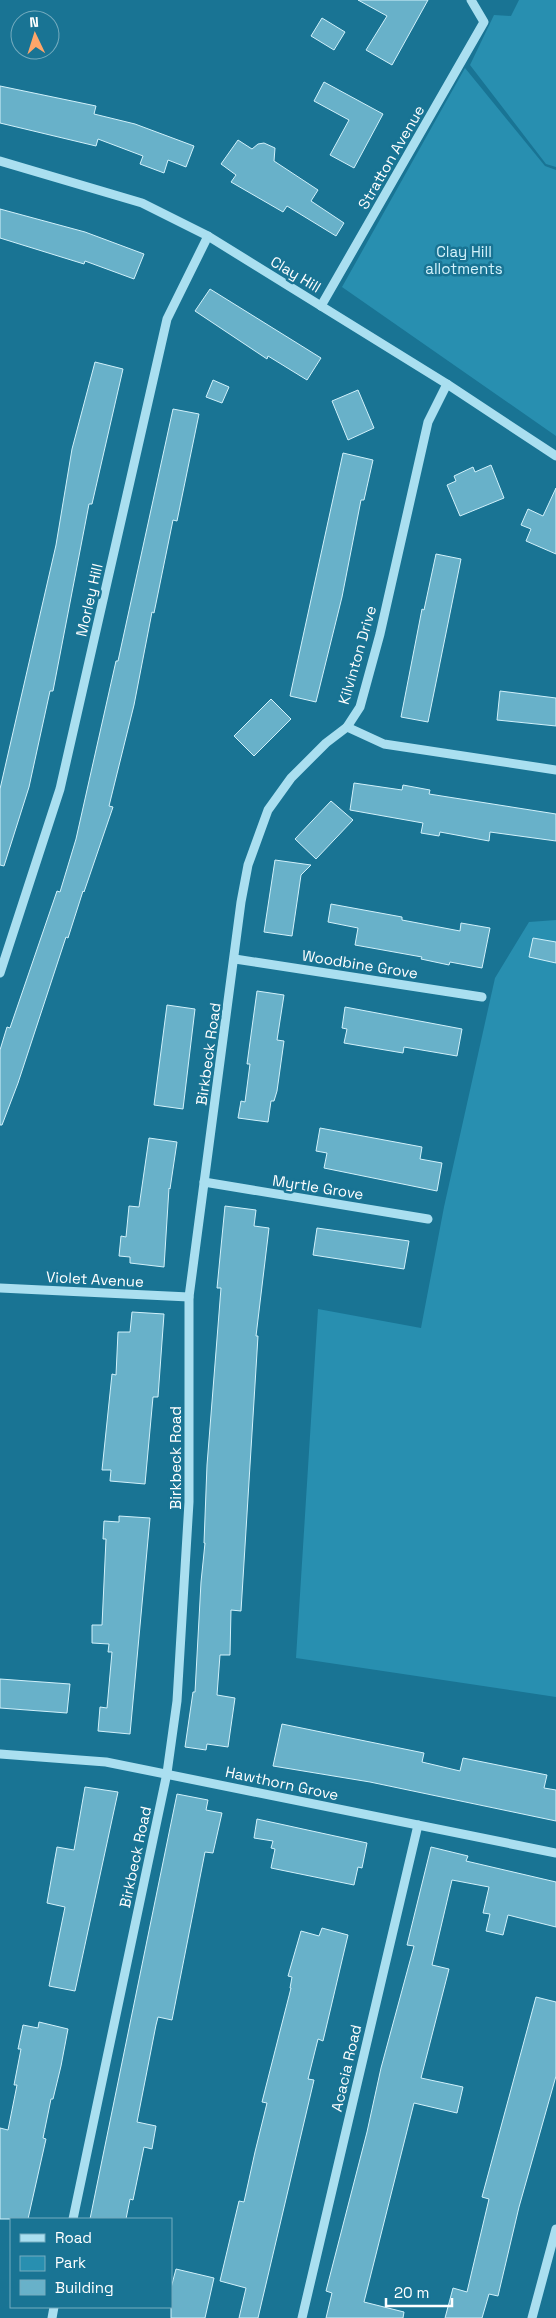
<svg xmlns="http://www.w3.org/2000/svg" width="556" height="2318" viewBox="0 0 556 2318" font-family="'Space Grotesk',sans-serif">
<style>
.green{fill:#288fb0}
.building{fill:#68b1c9;stroke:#d1f1fb}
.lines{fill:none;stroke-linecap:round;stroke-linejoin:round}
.minor{stroke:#aadff0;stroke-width:9}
.labels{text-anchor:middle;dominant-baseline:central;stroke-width:5;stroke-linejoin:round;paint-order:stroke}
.street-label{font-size:15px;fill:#fff;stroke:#197494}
.park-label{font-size:15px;fill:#d3f2fb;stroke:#197494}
</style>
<rect width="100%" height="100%" fill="#197494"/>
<!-- green -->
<g class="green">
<polygon points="519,0 556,0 556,167 546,164 470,65 494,15 511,16"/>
<polygon points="465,68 545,166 556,170 556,436 342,287"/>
<polygon points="556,920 556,1697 296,1658 318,1309 421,1328 444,1207 495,978 529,922"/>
</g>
<!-- building -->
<g class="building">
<polygon points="358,0 428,0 392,65 366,50 387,16"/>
<polygon points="322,18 345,32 334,50 311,36"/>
<polygon points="324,82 383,114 354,168 330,155 349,120 314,101"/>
<polygon points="0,86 96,106 94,114 135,124 194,146 186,167 168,160 164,173 140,164 143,156 98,139 96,146 0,123"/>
<polygon points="238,140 252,149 258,144 264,143 275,148 274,161 318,190 311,201 344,223 336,236 287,206 283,212 231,182 236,175 221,164"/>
<polygon points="0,209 85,232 144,254 134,279 85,261 84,264 0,238"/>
<polygon points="210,289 321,358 307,380 268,356 267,359 195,311"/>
<polygon points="95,362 123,369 92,504 89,504 53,691 50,691 29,787 4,866 0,865 0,789 56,545 72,449"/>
<polygon points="213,380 229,387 222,403 206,397"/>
<polygon points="358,390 374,428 348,440 332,401"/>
<polygon points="173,409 199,414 177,521 173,520 154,613 152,612 134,705 109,806 113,807 84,892 83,891 68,938 66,937 18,1083 2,1125 0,1125 0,1050 7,1027 10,1028 57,891 60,892 76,839 116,661 118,661"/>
<polygon points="343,453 373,460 364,500 361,500 342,597 316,702 290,696"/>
<polygon points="491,465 504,498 460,516 447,485 456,481 454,476 473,467 475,472"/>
<polygon points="556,488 556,554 526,541 531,529 521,525 528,509 543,516"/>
<polygon points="436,554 461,559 428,722 401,717 422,609 424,610"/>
<polygon points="500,691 556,698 556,726 497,720"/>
<polygon points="271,699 291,719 254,756 234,736"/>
<polygon points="354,783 402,790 403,785 430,790 429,794 556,814 556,841 490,832 489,841 440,832 439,836 421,833 423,823 350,810"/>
<polygon points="331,801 353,820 316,859 295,839"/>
<polygon points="275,860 311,865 301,875 292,936 264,932"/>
<polygon points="331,904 402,917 402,920 460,931 461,923 490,928 482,968 450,962 449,965 421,959 422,957 355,945 358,928 328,922"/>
<polygon points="533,938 556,942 556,963 529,957"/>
<polygon points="257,991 284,995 277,1040 284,1041 277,1091 274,1101 271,1101 268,1122 238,1118 241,1101 245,1102 250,1064 247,1064"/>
<polygon points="167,1005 195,1009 183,1109 154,1105"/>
<polygon points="345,1007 462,1029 457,1056 404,1047 403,1053 344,1043 347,1029 342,1028"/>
<polygon points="320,1128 422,1147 420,1159 442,1163 437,1191 324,1168 327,1153 316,1151"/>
<polygon points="149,1138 177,1142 170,1189 169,1188 164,1267 130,1263 130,1257 119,1256 121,1236 126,1237 129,1206 139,1207"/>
<polygon points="225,1206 256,1210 254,1226 269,1228 256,1336 258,1336 241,1611 231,1610 230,1655 220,1655 217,1695 235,1698 228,1747 207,1744 206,1750 185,1747 193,1692 195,1692 201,1582 205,1543 204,1543 207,1465 221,1288 217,1288"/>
<polygon points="317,1228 409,1241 404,1269 313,1255"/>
<polygon points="132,1312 164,1314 158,1397 153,1397 145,1484 110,1481 111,1470 102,1470 112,1374 116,1375 118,1332 130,1332"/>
<polygon points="119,1516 150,1518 130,1734 98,1731 100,1707 107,1708 112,1652 108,1652 109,1644 92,1643 92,1625 102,1625 106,1539 103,1539 104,1521 119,1522"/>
<polygon points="0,1679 70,1684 67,1713 0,1708"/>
<polygon points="282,1724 424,1753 422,1762 460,1771 463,1758 547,1775 544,1788 556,1790 556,1821 370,1782 273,1766"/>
<polygon points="85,1787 118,1792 75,1991 49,1986 65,1907 47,1903 57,1847 74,1850"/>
<polygon points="177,1794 208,1800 206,1810 222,1813 213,1853 205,1852 172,2020 158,2017 156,2025 137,2122 156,2126 152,2149 144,2147 133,2200 130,2199 126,2219 90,2219"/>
<polygon points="257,1819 367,1843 362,1868 358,1867 354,1885 271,1868 275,1849 271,1848 273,1841 254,1838"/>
<polygon points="431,1847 468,1856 466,1861 556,1882 556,1927 508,1915 503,1935 486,1931 490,1914 483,1913 489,1887 452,1880 432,1965 449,1969 421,2078 463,2087 457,2113 414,2103 364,2302 404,2312 403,2318 326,2318 332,2293 326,2291 367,2132 381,2068 414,1946 407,1945"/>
<polygon points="322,1928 348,1935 323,2041 318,2039 308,2079 314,2080 258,2318 239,2318 246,2288 220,2281 239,2201 244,2202 255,2152 267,2103 262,2102 291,1988 290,1988 292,1977 288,1976 301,1931 319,1936"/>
<polygon points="536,1997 556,2002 556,2076 519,2207 498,2296 489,2294 482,2318 445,2318 453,2288 467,2292 489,2199 482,2197"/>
<polygon points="39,2022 68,2029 61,2066 53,2099 51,2099 43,2138 46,2139 28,2219 0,2219 0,2128 8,2130 17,2085 14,2085 21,2049 18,2049 23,2025 38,2028"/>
<polygon points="176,2269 214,2278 205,2318 171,2318 171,2288"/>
</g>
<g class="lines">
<!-- minor -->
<g class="minor">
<polyline points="0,161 142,203 208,236 447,384 556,456"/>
<polyline points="321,306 484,22 471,0"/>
<polyline points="347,727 384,744 556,770"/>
<polyline points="235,959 482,997"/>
<polyline points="0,973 60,789 167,319 208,236"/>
<polyline points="204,1182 428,1219"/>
<polyline points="0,1288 189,1297"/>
<polyline points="0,1754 106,1762 556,1853"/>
<polyline points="73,2219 167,1773 177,1701 189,1502 189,1297 241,902 248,865 268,810 291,778 326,743 347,727 360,707 380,634 428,422 447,384"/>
<polyline points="52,2318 54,2307"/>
<polyline points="302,2318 418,1825"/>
<polyline points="532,2318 556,2229"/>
</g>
</g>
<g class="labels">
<!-- street labels -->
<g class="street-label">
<text transform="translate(391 157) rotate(-60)">Stratton Avenue</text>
<text transform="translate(296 274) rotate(31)">Clay Hill</text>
<text transform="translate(89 600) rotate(-77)">Morley Hill</text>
<text transform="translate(357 655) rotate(-74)">Kilvinton Drive</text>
<text transform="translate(360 964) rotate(9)">Woodbine Grove</text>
<text transform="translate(208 1054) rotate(-82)">Birkbeck Road</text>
<text transform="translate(318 1187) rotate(9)">Myrtle Grove</text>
<text transform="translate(95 1279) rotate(3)">Violet Avenue</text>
<text transform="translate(175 1458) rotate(-90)">Birkbeck Road</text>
<text transform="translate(282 1783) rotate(12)">Hawthorn Grove</text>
<text transform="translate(135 1857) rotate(-78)">Birkbeck Road</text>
<text transform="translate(346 2068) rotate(-77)">Acacia Road</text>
</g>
<!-- park labels -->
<g class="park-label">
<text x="464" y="251">Clay Hill<tspan x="464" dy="17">allotments</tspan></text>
</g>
</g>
<!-- legend -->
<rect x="10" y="2218" width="162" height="90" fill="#197494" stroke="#75acbf"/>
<rect x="20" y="2234" width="25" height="8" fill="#aadff0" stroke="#75acbf"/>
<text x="55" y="2243" font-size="15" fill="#ffffff">Road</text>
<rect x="20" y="2256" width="25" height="15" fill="#288fb0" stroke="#75acbf"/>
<text x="55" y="2268" font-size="15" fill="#ffffff">Park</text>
<rect x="20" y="2280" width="25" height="15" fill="#68b1c9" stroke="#75acbf"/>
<text x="55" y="2293" font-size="15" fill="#ffffff">Building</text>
<!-- north arrow -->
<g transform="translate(35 35) rotate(356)"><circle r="24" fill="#197494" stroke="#75acbf"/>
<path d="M0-4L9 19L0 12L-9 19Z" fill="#ffa669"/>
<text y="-8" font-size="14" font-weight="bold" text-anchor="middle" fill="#ffffff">N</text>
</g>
<!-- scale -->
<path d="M386 2298v8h66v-8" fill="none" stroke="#ffffff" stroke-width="2.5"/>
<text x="394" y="2298" font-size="15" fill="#ffffff" stroke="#197494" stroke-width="4" paint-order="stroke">20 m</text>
</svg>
